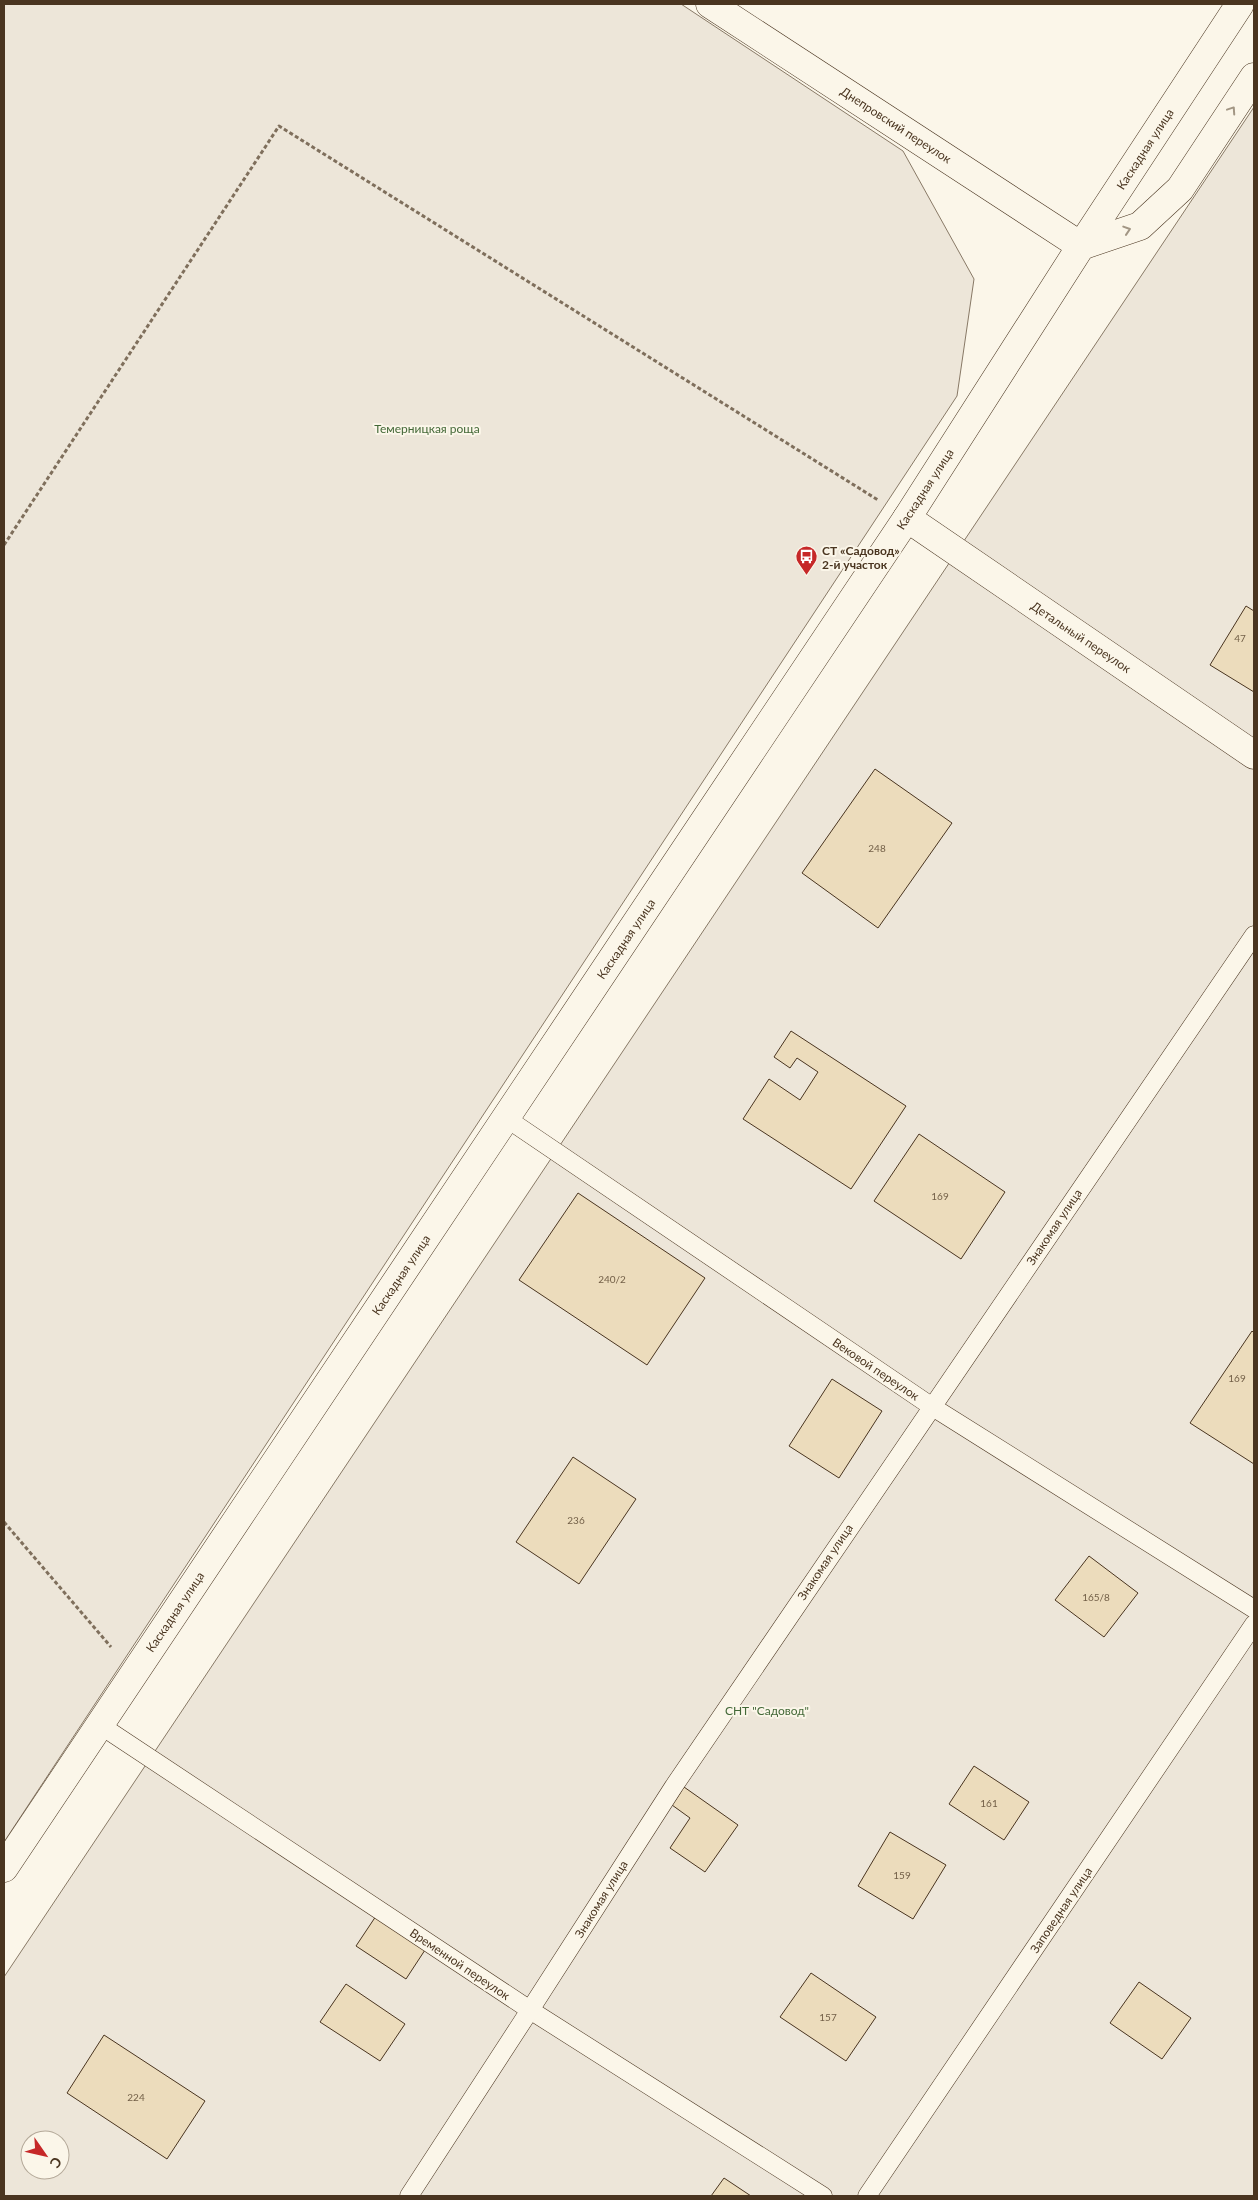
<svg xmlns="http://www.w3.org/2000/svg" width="1258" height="2200" viewBox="0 0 1258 2200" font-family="Lato,sans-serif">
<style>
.green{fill:#ede6d9;stroke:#887966;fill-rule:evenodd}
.building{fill:#ecdcbc;stroke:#4a3520}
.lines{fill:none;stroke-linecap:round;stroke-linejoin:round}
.service-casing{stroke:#4a3520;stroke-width:19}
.minor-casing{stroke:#4a3520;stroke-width:29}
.tertiary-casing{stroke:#4a3520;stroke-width:29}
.path{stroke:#7f6f5c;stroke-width:3;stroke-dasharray:4 2.5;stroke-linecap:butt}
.service{stroke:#fbf6e9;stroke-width:18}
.minor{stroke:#fbf6e9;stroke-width:28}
.tertiary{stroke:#fbf6e9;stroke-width:28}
.oneway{stroke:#a29684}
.labels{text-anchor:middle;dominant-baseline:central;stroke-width:4;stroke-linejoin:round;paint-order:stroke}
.number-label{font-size:10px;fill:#725f47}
.street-label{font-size:12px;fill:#4a3520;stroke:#fbf6e9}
.park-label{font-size:12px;fill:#436837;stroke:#fbf6e9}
.poi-label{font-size:12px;font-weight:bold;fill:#4a3520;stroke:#fbf6e9;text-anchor:start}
</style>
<rect width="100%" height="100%" fill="#fbf6e9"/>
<!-- green -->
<g class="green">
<polygon points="4,4 681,4 903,151 974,279 957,396 4,1842"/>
<path d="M1254,107v2089h-1250v-219zM30,2140h30v30h-30z"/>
</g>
<!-- building -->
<g class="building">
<polygon points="1246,606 1254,611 1254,692 1210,665"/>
<polygon points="875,769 952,823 878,928 802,873"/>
<polygon points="791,1031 906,1106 851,1189 743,1119 769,1079 800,1100 818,1072 797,1058 790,1068 774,1057"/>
<polygon points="919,1134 1005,1192 961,1259 874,1201"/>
<polygon points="578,1193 705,1278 647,1365 519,1280"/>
<polygon points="1252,1331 1254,1333 1254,1464 1190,1423"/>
<polygon points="832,1379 882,1411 839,1478 789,1446"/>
<polygon points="573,1457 636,1499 579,1584 516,1542"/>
<polygon points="1089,1556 1138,1593 1104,1637 1055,1600"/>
<polygon points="974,1766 1029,1802 1004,1840 949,1804"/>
<polygon points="684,1787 738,1825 705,1872 670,1848 690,1818 672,1805"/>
<polygon points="890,1832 946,1865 913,1919 858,1886"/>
<polygon points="376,1916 425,1950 406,1979 356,1946"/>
<polygon points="811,1973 876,2017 846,2061 780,2017"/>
<polygon points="1139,1982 1191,2018 1162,2059 1110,2023"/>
<polygon points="346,1984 405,2024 380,2061 320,2022"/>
<polygon points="104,2035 205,2101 167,2159 67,2093"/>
<polygon points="724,2178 751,2196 711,2196"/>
</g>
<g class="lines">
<defs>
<g id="service">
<polyline points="506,1118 931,1406 1254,1609"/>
<polyline points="100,1725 530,2010 823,2196"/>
<polyline points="409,2196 530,2010 674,1786 1254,935"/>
<polyline points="867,2196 1254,1624"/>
</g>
<g id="minor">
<polyline points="1081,246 1140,226 1180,189 1254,77"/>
<polyline points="907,518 1254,755"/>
</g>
<g id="tertiary">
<polyline points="710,4 1081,246"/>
<polyline points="4,1868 907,518 1081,246 1240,4"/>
</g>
</defs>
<!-- service casing -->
<use href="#service" class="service-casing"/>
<!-- minor casing -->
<use href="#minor" class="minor-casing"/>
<!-- tertiary casing -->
<use href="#tertiary" class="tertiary-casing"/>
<!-- path -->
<g class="path">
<polyline points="4,545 279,126 878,500"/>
<polyline points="4,1522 111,1647"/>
</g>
<!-- service -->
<use href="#service" class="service"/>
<!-- minor -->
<use href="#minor" class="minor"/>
<!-- tertiary -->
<use href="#tertiary" class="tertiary"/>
</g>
<!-- one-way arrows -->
<defs><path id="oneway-chevron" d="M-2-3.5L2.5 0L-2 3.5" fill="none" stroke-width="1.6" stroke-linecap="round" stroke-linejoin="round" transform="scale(1.25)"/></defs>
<g class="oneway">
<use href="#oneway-chevron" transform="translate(1232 110) rotate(-56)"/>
<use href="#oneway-chevron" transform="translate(1127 230) rotate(-18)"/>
</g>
<!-- icons -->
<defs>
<symbol id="bus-pin" viewBox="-11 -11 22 30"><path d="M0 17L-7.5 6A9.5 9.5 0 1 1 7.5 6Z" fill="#c62828" stroke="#fbf6e9"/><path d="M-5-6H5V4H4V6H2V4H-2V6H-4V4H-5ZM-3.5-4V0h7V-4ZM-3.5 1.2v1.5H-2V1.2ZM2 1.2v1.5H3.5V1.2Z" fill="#fff"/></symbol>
</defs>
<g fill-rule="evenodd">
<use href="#bus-pin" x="794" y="544" width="25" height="34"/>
</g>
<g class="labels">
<!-- number labels -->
<g class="number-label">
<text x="1240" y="638">47</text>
<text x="877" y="848">248</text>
<text x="940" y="1196">169</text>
<text x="612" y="1279">240/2</text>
<text x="1237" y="1378">169</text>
<text x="576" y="1520">236</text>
<text x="1096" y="1597">165/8</text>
<text x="989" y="1803">161</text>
<text x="902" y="1875">159</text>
<text x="828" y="2017">157</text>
<text x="136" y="2097">224</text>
</g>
<!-- street labels -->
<g class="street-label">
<text transform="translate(896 125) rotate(33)">Днепровский переулок</text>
<text transform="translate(1145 149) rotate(-57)">Каскадная улица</text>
<text transform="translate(925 489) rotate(-57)">Каскадная улица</text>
<text transform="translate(1081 637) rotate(34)">Детальный переулок</text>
<text transform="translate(626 939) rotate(-56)">Каскадная улица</text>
<text transform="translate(1054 1227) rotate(-56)">Знакомая улица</text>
<text transform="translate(401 1275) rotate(-56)">Каскадная улица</text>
<text transform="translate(876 1369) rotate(34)">Вековой переулок</text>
<text transform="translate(825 1562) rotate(-56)">Знакомая улица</text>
<text transform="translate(175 1612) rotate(-56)">Каскадная улица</text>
<text transform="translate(601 1899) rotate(-58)">Знакомая улица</text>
<text transform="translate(1061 1910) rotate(-56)">Заповедная улица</text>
<text transform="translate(460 1964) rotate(34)">Временной переулок</text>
</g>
<!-- park labels -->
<g class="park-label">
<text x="427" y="428">Темерницкая роща</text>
<text x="767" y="1710">СНТ "Садовод"</text>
</g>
<!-- poi labels -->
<g class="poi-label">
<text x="822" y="550">СТ «Садовод»<tspan x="822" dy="14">2-й участок</tspan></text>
</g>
</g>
<!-- border -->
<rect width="1258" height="2200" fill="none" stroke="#4a3520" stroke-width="10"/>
<!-- north arrow -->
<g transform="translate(45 2155) rotate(124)"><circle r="24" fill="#fbf6e9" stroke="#b4a999"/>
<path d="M0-4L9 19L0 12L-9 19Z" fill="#c62828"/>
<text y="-8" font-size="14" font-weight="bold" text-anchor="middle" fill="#4a3520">С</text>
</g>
</svg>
